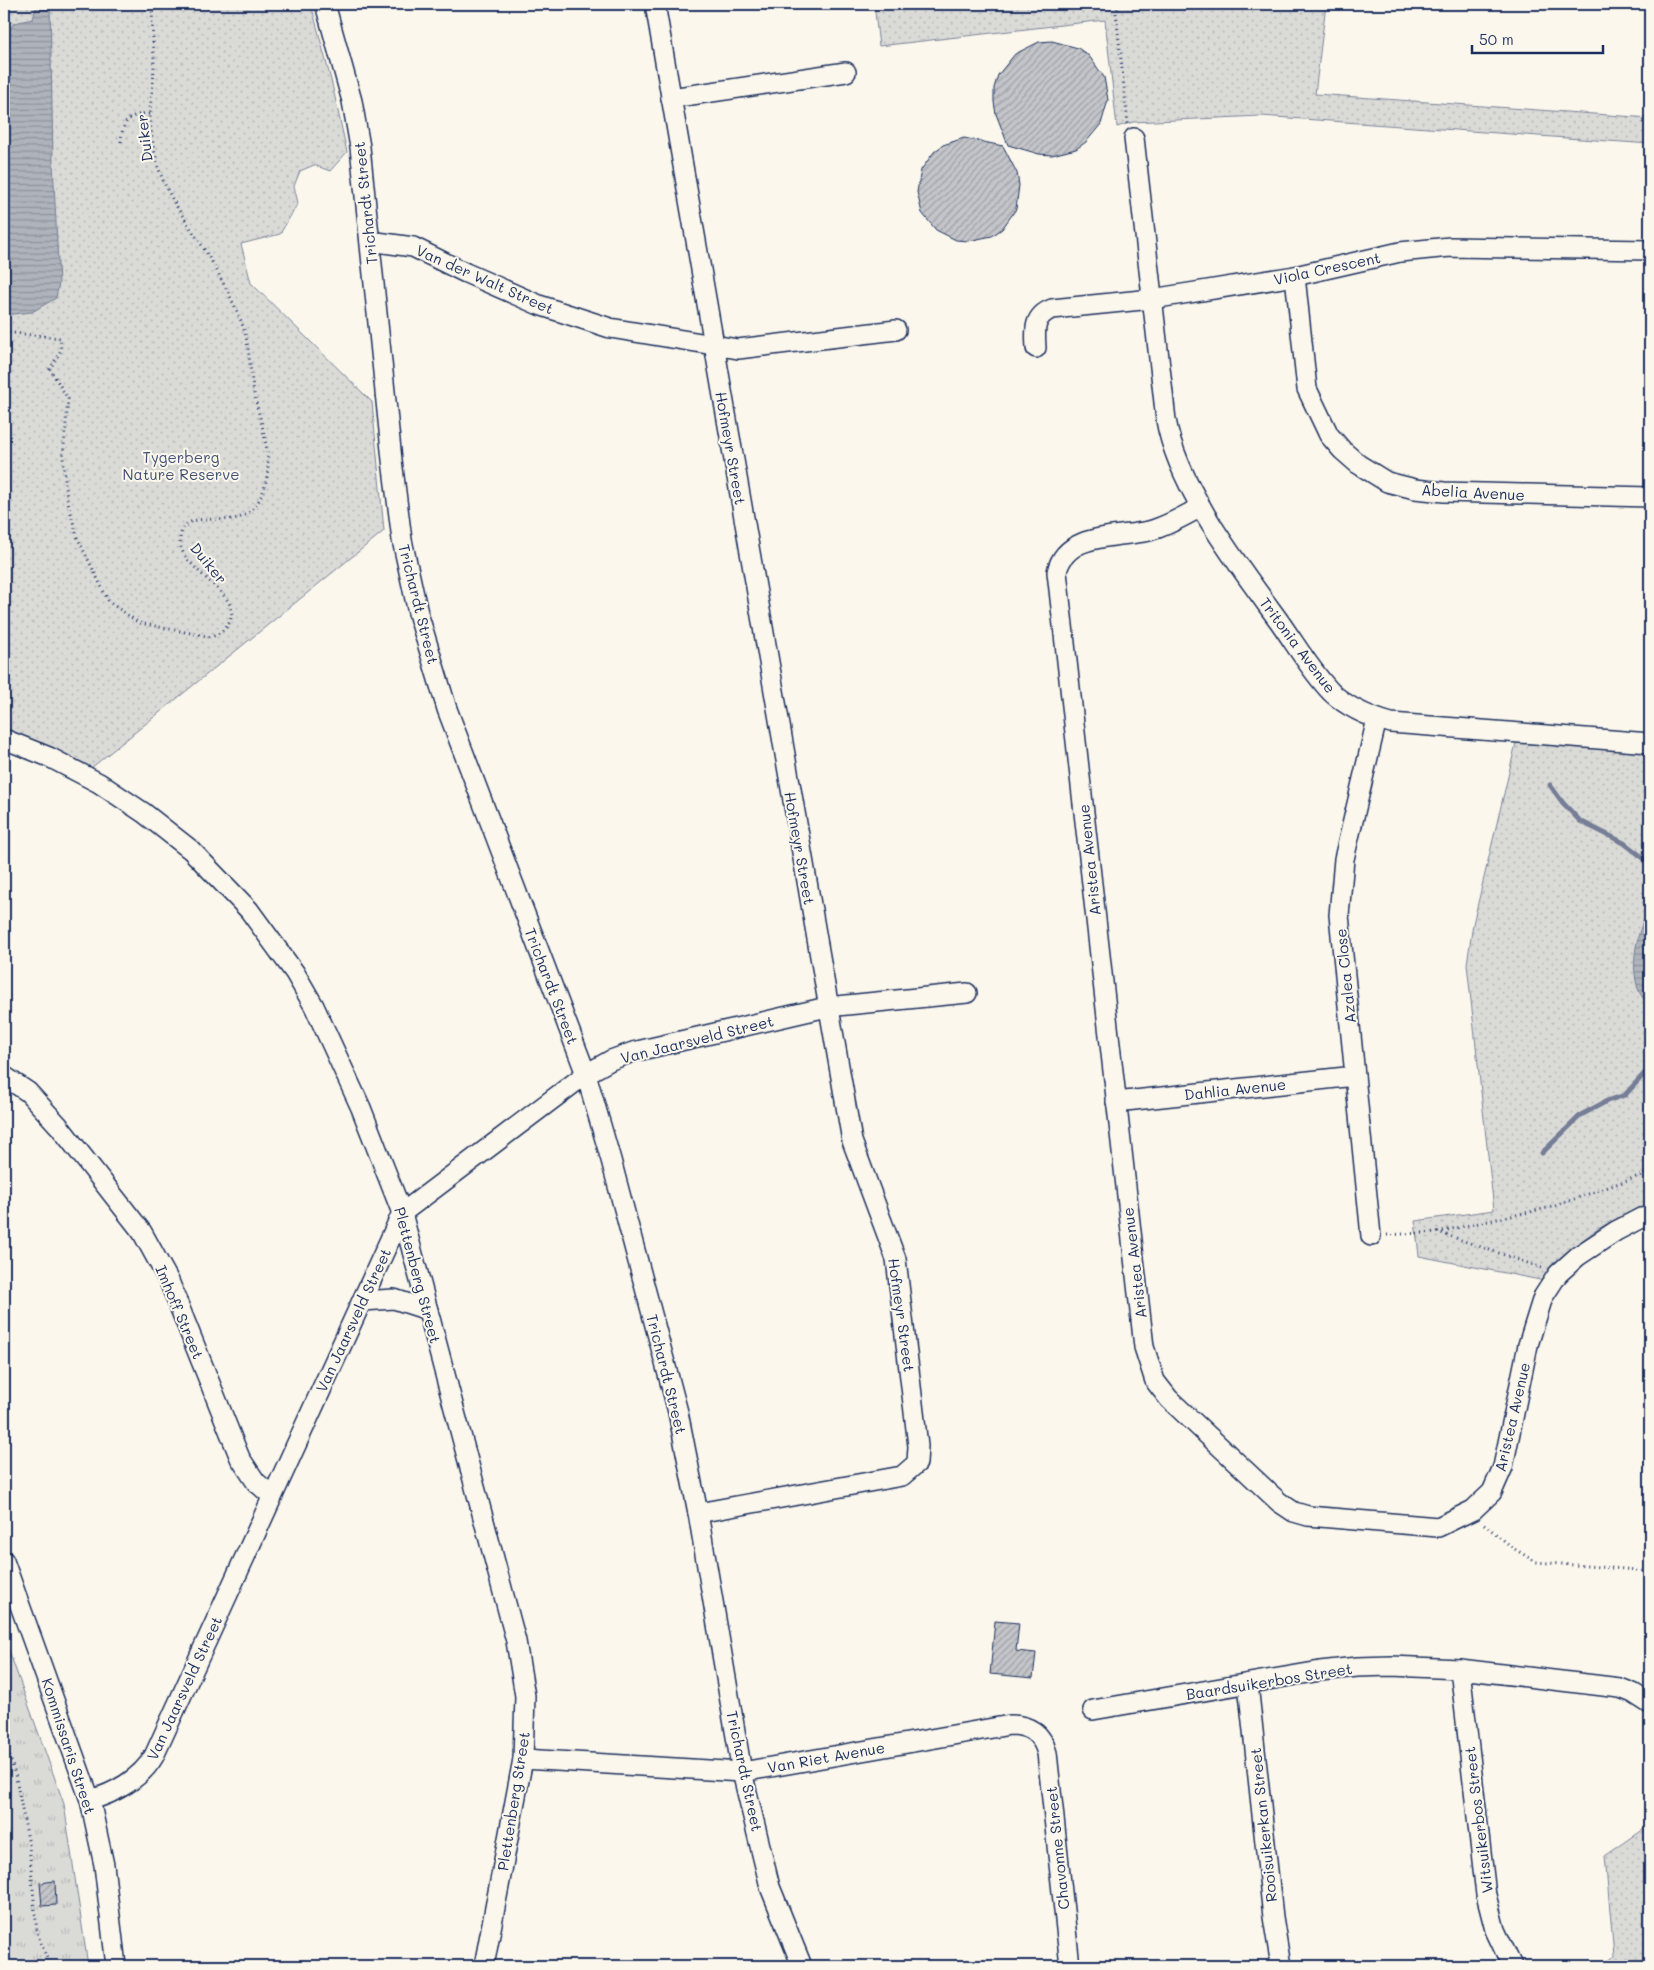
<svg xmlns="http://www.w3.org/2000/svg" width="1654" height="1970" viewBox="0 0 1654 1970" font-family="Mali,sans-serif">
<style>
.grass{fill:url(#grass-tufts);stroke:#7a849a}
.park{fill:url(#park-dots);stroke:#7a849a}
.water{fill:url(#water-rules);stroke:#747e96}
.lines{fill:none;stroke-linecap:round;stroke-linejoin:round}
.stream{stroke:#747e96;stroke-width:5}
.building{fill:url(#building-hatch);stroke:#1b2f5e}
.minor-casing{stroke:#1b2f5e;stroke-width:22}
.path{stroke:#1b2f5e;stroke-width:3;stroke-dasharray:1 4;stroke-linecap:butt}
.minor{stroke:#fbf7ec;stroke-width:19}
.labels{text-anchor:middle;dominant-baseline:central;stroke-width:4;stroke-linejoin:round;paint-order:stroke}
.street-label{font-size:15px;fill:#1b2f5e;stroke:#fbf7ec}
.park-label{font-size:15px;fill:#415176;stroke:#fbf7ec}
</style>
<defs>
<pattern id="grass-tufts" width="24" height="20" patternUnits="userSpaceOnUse" patternTransform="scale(1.25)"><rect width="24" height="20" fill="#dadad7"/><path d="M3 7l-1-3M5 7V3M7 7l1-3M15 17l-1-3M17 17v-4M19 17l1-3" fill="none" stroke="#babbbb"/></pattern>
<pattern id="park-dots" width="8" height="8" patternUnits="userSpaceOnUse" patternTransform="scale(1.25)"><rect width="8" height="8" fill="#dadad7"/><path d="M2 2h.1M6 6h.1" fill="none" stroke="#babbbb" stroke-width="1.8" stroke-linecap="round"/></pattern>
<pattern id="water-rules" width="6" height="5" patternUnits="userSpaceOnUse" patternTransform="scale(1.25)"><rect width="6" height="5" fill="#afb3bb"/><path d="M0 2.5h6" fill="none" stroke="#8e929b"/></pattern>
<pattern id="building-hatch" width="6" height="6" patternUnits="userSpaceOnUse" patternTransform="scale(1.25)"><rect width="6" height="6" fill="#c3c5c9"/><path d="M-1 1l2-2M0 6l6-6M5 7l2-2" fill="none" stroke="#9ea0a6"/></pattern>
</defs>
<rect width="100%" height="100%" fill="#fbf7ec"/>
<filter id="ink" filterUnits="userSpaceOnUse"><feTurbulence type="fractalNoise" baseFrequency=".02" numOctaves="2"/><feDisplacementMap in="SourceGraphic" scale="10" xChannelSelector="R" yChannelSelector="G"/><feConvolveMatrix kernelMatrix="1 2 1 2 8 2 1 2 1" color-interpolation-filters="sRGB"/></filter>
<g filter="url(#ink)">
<!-- grass -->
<polygon class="grass" points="4,1637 64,1804 88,1966 4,1966"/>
<!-- park -->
<g class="park">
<polygon points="4,4 311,4 332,84 347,152 330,171 314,165 300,171 294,186 298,203 280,234 241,244 251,283 372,402 384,531 91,768 4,733"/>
<polygon points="874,4 1326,4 1315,94 1650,118 1650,144 1261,116 1133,122 1117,127 1105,20 879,46"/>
<path d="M1516,743l134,9v455c-45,12 -79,36 -105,74l-126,-25 -4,-35 79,-11 -27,-246 6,-40z"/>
<polygon points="1650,1825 1650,1966 1602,1966 1614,1955 1605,1856"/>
</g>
<!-- water -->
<g class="water">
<polygon points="37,4 50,4 53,163 59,283 56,298 32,312 4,315 4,39 14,23 33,19"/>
<path d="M1650,907v100c-4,-5 -9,-11 -11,-16 -10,-25 -2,-62 11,-84z"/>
</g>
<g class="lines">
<!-- stream -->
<g class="stream">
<polyline points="1550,785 1563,803 1580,821 1624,843 1650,863"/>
<polyline points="1542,1153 1581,1115 1607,1101 1625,1095 1645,1073"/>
</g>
</g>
<!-- building -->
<g class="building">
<polygon points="1052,41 1078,48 1089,56 1104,77 1108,100 1101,124 1086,142 1076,149 1052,155 1039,154 1008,145 996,114 994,102 994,88 998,75 1015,54 1039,42"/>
<polygon points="964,138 1003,146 1017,173 1019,185 1016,209 1002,229 992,236 968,241 956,240 936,230 922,213 917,192 921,170 934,152 943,145"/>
<polygon points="995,1621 1019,1623 1016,1651 1036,1653 1033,1678 990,1674"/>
<polygon points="55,1881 56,1905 42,1906 40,1883"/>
</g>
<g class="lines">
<defs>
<g id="minor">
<polyline points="325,4 352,101 360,147 392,460 402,540 418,613 447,709 586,1074 611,1160 678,1412 698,1513 742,1772 770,1887 802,1966"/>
<polyline points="655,4 852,1141 896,1259 918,1446 917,1463 902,1476 698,1513"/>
<polyline points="671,98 846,72"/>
<path d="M1134,138l32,282c12,68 73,146 113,201 17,24 32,50 52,71 17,16 38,25 60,31l259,20"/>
<polyline points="370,241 413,247 466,273 539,305 610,328 738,349 896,330"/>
<polyline points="1295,276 1307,389 1329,435 1342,450 1358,464 1387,482 1415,489 1444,492 1650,497"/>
<path d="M1036,348c-1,-17 -3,-32 16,-39l100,-10 143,-23 105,-24 50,-5 200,3"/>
<path d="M1201,507c-17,9 -33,19 -52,24 -31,7 -84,1 -92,41l87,775 11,34 14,18 110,103 15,10 14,4 130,11 35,-17 19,-18 11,-25 25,-122 15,-48 15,-23 20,-18 38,-25 25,-13 9,-1"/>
<polyline points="4,739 49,757 99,783 144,813 191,850 249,910 295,973 314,1006 361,1108 402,1213 516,1641 525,1696 523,1759 484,1966"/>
<polyline points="4,1076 28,1092 59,1126 142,1232 169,1281 240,1458 256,1482 272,1496"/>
<polyline points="1116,1102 1355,1076"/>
<polyline points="1371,1236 1339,915 1344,859 1377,719"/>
<polyline points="362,1301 394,1299 428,1310"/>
<polyline points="4,1561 90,1800 104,1865 116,1966"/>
<polyline points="1460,1669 1486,1895 1495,1930 1512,1966"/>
<polyline points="1248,1684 1273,1917 1281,1966"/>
<polyline points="1093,1710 1320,1671 1357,1667 1391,1666 1460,1669 1620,1688 1633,1693 1650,1704"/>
<path d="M523,1759l219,13 268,-47c20,0 32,9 37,28l23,213"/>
<path d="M90,1800c23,-6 51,-21 64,-44l248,-543 184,-139 25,-14 22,-8 194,-45 140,-14"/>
</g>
</defs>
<!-- minor casing -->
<use href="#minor" class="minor-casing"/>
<!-- path -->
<g class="path">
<polyline points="1120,4 1116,13 1128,124"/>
<path d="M121,142c1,-20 8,-29 29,-28"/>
<path d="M4,332l56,6 1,12 -11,19 18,30 -5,59 4,40 10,39 32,65 30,21 72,14c14,-5 26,-17 18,-34 -10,-19 -51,-41 -49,-64 2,-31 42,-14 61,-22 20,-8 27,-35 27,-54 -1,-24 -9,-47 -14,-70 -4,-19 -4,-38 -8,-56 -5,-22 -19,-46 -29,-66 -17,-33 -52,-73 -60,-109 -4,-15 -7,-34 -7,-49 1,-16 4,-32 4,-49 0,-20 -3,-40 -1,-60"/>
<polyline points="1438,1232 1552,1207 1650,1172"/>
<polyline points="1387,1235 1438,1232 1542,1268"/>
<polyline points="1484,1524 1513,1548 1536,1562 1650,1571"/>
<polyline points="4,1737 16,1778 29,1845 37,1933 50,1966"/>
</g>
<!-- minor -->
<use href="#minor" class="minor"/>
</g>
</g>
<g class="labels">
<!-- street labels -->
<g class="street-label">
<text transform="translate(144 138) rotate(-97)">Duiker</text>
<text transform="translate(365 203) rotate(-96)">Trichardt Street</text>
<text transform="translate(1327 268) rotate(-12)">Viola Crescent</text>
<text transform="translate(485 279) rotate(24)">Van der Walt Street</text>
<text transform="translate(731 448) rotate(80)">Hofmeyr Street</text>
<text transform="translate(1473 492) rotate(3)">Abelia Avenue</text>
<text transform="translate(209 563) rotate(51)">Duiker</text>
<text transform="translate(419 604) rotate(76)">Trichardt Street</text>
<text transform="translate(1298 645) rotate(53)">Tritonia Avenue</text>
<text transform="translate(800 848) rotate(80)">Hofmeyr Street</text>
<text transform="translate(1089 860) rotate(-96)">Aristea Avenue</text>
<text transform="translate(1345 976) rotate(-96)">Azalea Close</text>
<text transform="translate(552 986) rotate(69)">Trichardt Street</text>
<text transform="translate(697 1039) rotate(-14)">Van Jaarsveld Street</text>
<text transform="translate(1235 1089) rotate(-6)">Dahlia Avenue</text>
<text transform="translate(1134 1263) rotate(-97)">Aristea Avenue</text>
<text transform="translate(418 1275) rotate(75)">Plettenberg Street</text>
<text transform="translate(180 1312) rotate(67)">Imhoff Street</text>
<text transform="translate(902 1315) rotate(82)">Hofmeyr Street</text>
<text transform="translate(353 1320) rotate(-65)">Van Jaarsveld Street</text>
<text transform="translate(667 1374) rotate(76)">Trichardt Street</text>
<text transform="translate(1512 1417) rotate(-77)">Aristea Avenue</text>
<text transform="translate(1269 1681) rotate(-9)">Baardsuikerbos Street</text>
<text transform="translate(184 1688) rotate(-65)">Van Jaarsveld Street</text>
<text transform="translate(69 1746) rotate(72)">Kommissaris Street</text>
<text transform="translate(826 1757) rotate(-10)">Van Riet Avenue</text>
<text transform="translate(745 1771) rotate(78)">Trichardt Street</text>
<text transform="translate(513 1801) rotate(-81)">Plettenberg Street</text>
<text transform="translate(1478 1820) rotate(-97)">Witsuikerbos Street</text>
<text transform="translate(1263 1825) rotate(-96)">Rooisuikerkan Street</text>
<text transform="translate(1057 1848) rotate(-96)">Chavonne Street</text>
</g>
<!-- park labels -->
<g class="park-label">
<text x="181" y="457">Tygerberg<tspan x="181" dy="17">Nature Reserve</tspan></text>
</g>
</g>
<!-- margin -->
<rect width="1654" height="1970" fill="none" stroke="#fbf7ec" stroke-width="20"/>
<rect x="10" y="10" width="1634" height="1950" fill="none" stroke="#1b2f5e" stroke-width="2" filter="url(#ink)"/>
<!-- scale -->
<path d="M1472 45v8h131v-8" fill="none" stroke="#1b2f5e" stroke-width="2.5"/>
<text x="1479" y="45" font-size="15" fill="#1b2f5e" stroke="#fbf7ec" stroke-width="4" paint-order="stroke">50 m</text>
</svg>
